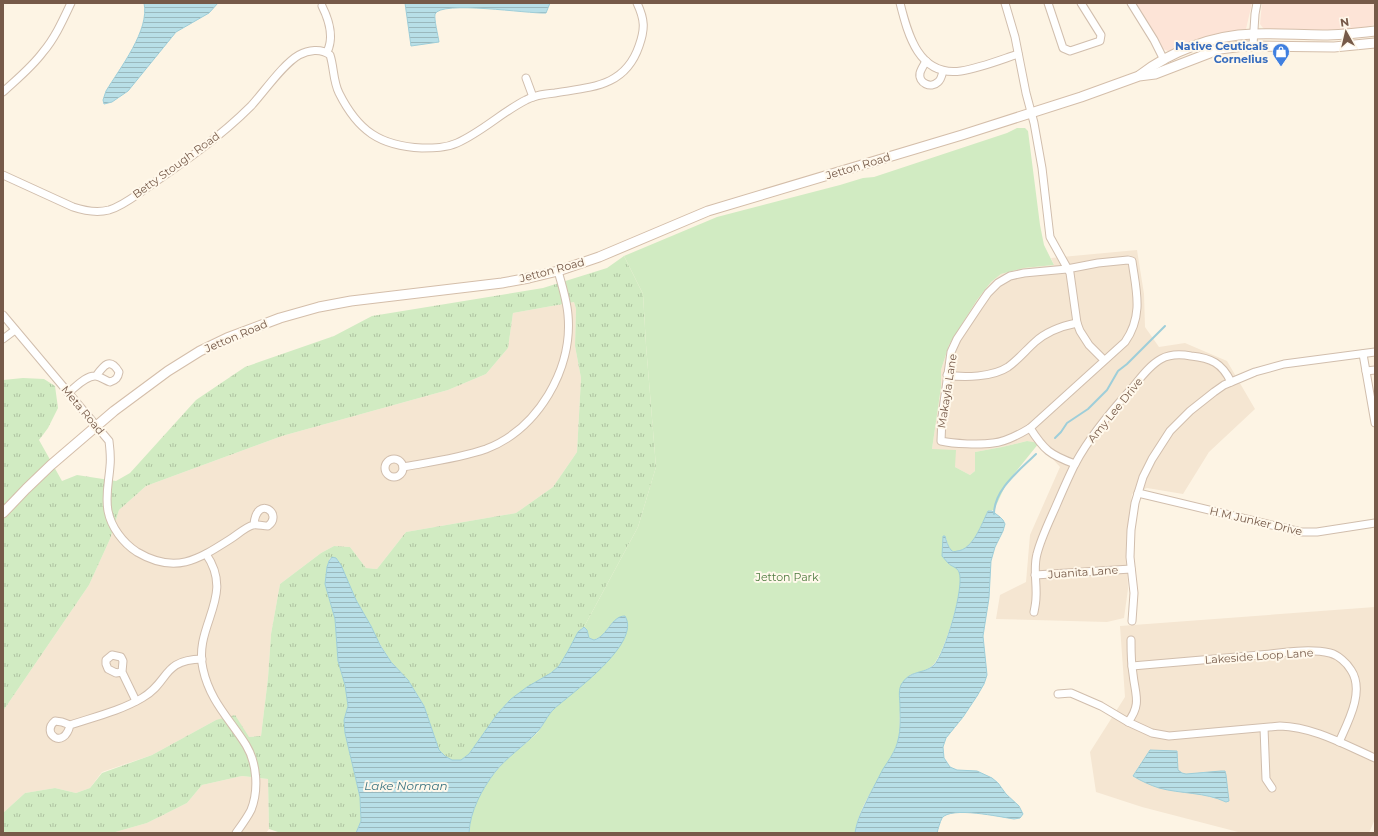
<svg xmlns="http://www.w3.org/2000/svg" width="1378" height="836" viewBox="0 0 1378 836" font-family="Montserrat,sans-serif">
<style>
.residential{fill:#f5e6d2}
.commercial{fill:#fde4d7}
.grass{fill:url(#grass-tufts)}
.park{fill:#d1ebc2}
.water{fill:url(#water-rules);stroke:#9eced9}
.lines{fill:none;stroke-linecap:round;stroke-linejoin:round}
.stream{stroke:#9eced9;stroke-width:2}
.street-casing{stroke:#d1bead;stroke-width:9}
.secondary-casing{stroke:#d4beaa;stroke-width:11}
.street{stroke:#fff;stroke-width:7}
.secondary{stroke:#fff;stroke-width:9}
.labels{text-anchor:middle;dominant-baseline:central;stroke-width:4;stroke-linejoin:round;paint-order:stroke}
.shop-label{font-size:11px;font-weight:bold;fill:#366cbe;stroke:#fff8eb;text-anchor:end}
.street-label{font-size:11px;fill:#765a49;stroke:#fff8eb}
.park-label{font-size:11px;fill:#507c41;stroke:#fff8eb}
.water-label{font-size:12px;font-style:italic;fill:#3f7683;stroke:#fff8eb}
</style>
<defs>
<pattern id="grass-tufts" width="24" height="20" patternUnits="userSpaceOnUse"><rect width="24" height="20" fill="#d1ebc2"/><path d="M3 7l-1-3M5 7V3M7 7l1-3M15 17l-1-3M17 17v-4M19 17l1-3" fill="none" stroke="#aec1a0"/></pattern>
<pattern id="water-rules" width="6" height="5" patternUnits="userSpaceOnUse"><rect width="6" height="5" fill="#b8dfe7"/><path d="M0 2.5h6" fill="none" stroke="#9ab8bd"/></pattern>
</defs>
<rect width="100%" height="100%" fill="#fdf4e4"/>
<!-- residential -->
<g class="residential">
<polygon points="1137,250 1144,294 1145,327 1159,347 1185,343 1227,361 1255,409 1209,452 1183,494 1147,488 1132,494 1126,540 1128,589 1124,618 1107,622 996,619 1000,595 1026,582 1030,535 1060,467 1039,444 1027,441 1002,447 975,452 975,471 970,475 955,467 932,449 941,387 941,370 949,345 977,300 991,282 1001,274 1024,268 1054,265 1051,258"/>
<polygon points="574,302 576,309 575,346 581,378 577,452 553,487 516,513 406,532 377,569 366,568 350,547 334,546 321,553 280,584 271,634 268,678 261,736 249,737 216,720 152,755 102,772 90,788 76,793 55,788 25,793 3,813 3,711 89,585 110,539 119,510 146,486 282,436 448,390 486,374 508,348 513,313"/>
<polygon points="1375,607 1375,819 1369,833 1242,833 1142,807 1096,792 1090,752 1125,697 1120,626"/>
<polygon points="242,776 268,779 269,829 266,833 112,833 147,823 187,803 202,785"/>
</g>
<!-- commercial -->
<g class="commercial">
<polygon points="1135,3 1252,3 1246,29 1198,41 1170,52 1163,49"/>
<polygon points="1262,3 1375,3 1375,24 1366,28 1333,30 1270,31 1263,28 1260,24"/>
</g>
<!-- grass -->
<polygon class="grass" points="624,256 643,294 646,345 656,467 638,527 584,627 582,628 559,666 551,673 511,699 498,713 469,754 461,760 452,760 445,756 439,750 424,706 408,680 391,662 377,639 371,626 356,600 338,560 330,558 327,567 325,584 335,619 338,661 345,685 348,706 344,720 345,733 360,797 361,821 356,833 281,833 269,829 268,779 242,776 202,785 187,803 147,823 112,833 3,833 3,813 25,793 55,788 76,793 90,788 102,773 152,755 216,720 235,715 249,737 261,736 268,678 271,634 280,584 321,553 334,546 350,547 366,568 377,569 406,532 516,513 553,487 577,452 581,378 575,346 576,309 574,302 513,313 508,348 486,374 448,390 282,436 146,486 119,510 110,539 89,585 3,711 3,380 23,378 44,379 55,386 58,408 48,428 39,440 62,481 77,475 116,481 130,473 196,400 245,367 334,336 372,316 543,288 607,268"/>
<!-- park -->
<path class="park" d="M1017,128h8l3,3 12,94 4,20 10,20 -30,3 -23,6 -10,8 -14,18 -28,45 -8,25v17l-9,62 24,1 -1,17 15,8 5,-4v-19l27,-5 25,-6 12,2 -33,41 -12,26 -6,1c-6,12 -15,39 -31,40 -3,1 -4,1 -6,-1 -3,-3 -4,-10 -6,-14l4,28c4,2 9,4 11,10 4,14 -16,81 -27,91 -6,6 -15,7 -23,10 -3,10 -10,25 -10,35 -1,11 1,21 -2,31 -11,32 -38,58 -43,92h-386c1,-31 23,-61 45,-80 8,-7 16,-13 23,-20 7,-8 10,-18 18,-25 28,-26 61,-44 73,-83l-16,-2 -10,13 -8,4 -5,-2 -2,-8 -3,-3 54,-100 18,-60 -10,-122 -3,-51 -19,-38 93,-39 123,-32 23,-7 11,-1 133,-44z"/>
<!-- water -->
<g class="water">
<path d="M144,3h74l-9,10 -33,19 -48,59 -16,11 -8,2 -1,-4 3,-9c14,-23 44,-61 38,-88z"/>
<path d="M405,3h145l-4,10c-18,1 -105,-13 -111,1 -1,6 3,21 4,28l-28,4z"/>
<path d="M988,511h4l8,6 3,3 2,4 -2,7 -8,16 -4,14 -2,37 -6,38 4,39 -3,9 -7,12 -14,21 -17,21 -3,9 1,11 6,9 7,3 20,1 15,7 6,5 8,11 13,12 4,8 -3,4 -6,1c-14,-2 -63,-13 -72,-1 -2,4 -4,11 -5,15h-82c2,-14 8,-24 14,-37 5,-9 9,-18 14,-27 6,-9 13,-19 15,-29 3,-11 2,-23 2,-34 0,-7 -2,-14 1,-21 9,-16 22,-10 33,-20 11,-11 31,-79 25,-93 -2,-5 -7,-5 -11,-9 -2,-2 -4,-5 -6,-7l1,-20h2c1,4 3,11 6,14 2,2 3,2 6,1 16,-1 25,-28 31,-40z"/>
<path d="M332,557l4,1 5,7 15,35 15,26 9,19 11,17 17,18 16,26 15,44 6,6 7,4h9l8,-6 29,-41 13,-14 16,-12 24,-14 8,-7 9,-15 10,-19 6,-5 3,3 2,8 5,2c14,-4 17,-24 31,-24 17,27 -53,77 -70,92 -8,7 -11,17 -18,24 -13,14 -30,25 -42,40 -13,17 -25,39 -26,61h-113l5,-12 -1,-24 -15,-64 -1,-13 4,-14 -3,-21 -7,-24 -3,-42 -10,-35 2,-17 2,-6z"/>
<path d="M1150,750l27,1 1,19 4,3 4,1 35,-3h4l1,4 3,26 -3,1c-21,-10 -45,-8 -67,-14 -9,-3 -18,-7 -26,-12z"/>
</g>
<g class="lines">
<!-- stream -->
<g class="stream">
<polyline points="1055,438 1061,432 1067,423 1088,409 1107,390 1118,371 1127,364 1165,326"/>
<path d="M994,514c0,-25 26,-44 42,-60"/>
</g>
<defs>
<g id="street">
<path d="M900,3c8,32 19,74 61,68 19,-3 39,-11 57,-17"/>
<polyline points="1005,3 1015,37 1026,93 1034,123 1042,168 1050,237 1070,273 1077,323 1080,331 1089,345 1104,360"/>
<polyline points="1048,3 1063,48 1070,51 1100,41 1101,35 1081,3"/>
<polyline points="1131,3 1154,40 1164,60"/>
<path d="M322,6c7,14 12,32 5,46"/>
<polyline points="1253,45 1255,14 1257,3"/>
<path d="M926,61c-2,4 -5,8 -6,12 -2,10 11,16 18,9 3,-2 4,-7 5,-11"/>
<polyline points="526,78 533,97"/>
<path d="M3,92c14,-13 29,-25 40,-40 12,-14 20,-32 28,-49"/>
<path d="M3,175l70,32c12,4 24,6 36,3 14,-4 27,-15 39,-23 36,-25 72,-50 103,-81 13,-14 32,-42 48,-51 9,-5 22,-7 31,0 4,12 3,26 9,38 19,38 41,53 83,55 12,0 24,0 35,-5 25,-11 45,-31 69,-43 9,-5 19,-6 29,-7 36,-6 70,-6 84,-47 6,-17 6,-26 -2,-43"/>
<path d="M1128,260l4,1c4,29 12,54 -7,81l-95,86c-10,6 -24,14 -37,15 -13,2 -39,1 -52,-2l1,-24 9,-65 6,-13 22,-33 9,-13 10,-10 12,-7 14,-3 43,-4 31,-6z"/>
<path d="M3,315l106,126c1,8 2,16 1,25 -1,15 -5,29 -2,45 3,16 15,32 29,41 39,23 62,7 95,-14 6,-4 14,-11 21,-13 4,-1 10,1 15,1 16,-12 -11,-32 -14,-2"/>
<polyline points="3,339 15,330"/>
<polyline points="1363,354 1375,423"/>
<polyline points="1366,371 1375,370"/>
<path d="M947,375c17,3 46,2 61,-8 10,-7 18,-17 27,-25 11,-10 27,-16 42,-19"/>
<path d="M68,393c8,-6 17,-17 27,-17 5,0 11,5 15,6 6,-2 8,-4 9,-10 -9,-15 -15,-7 -23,4"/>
<path d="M1030,428c14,22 20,27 45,36"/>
<circle cx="394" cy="468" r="9"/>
<path d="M403,467c28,-5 57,-9 83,-18 52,-20 87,-80 82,-134 -1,-14 -6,-30 -10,-44"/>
<polyline points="1138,493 1301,532 1317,532 1375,523"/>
<path d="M206,554c30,43 -13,71 -3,115 7,32 26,49 43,76 11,18 13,45 5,65 -4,8 -10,16 -15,23"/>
<polyline points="1035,575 1131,569"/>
<path d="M1034,612c1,-5 2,-10 2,-15 1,-14 -3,-29 1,-43 4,-16 12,-32 19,-48 6,-14 12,-28 19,-42 15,-28 36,-53 58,-77 8,-10 17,-22 28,-28 9,-5 19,-5 30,-3 20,2 31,7 40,26"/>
<polyline points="1132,621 1134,593 1130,557 1131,530 1135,503 1143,477 1152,459 1170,431 1190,411 1214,392 1224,385 1255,372 1284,364 1375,352"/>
<path d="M1132,666c43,-4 85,-7 128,-11 22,-2 48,-7 70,-2 8,2 17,10 21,17 14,21 -3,52 -12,72"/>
<polyline points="122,672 116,673 108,669 106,664 106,660 112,655 121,657 123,661 122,672 136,701"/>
<path d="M1058,694l13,-1 30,13 27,16 24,11 17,3 111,-10c34,1 65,19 95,32"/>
<path d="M1128,722c14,-18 7,-28 5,-48 -2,-11 -2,-22 -2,-34"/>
<path d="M70,725c-6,26 -30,8 -15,-4l7,1 8,3c24,-8 50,-14 72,-27 28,-16 19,-38 60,-39"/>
<polyline points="1264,728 1266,779 1272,788"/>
</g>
<g id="secondary">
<path d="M1140,75c31,-24 74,-40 113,-41 23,-1 47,1 70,1 18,0 35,-2 52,-4"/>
<polyline points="3,513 26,489 51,465 114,411 168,371 200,351 227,338 280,318 319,307 351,301 502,283 529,278 558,271 599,257 708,211 962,135 1081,97 1139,76 1155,74 1220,49 1244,46 1334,47 1375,43"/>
</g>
</defs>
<!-- street casing -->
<use href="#street" class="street-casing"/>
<!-- secondary casing -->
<use href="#secondary" class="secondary-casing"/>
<!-- street -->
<use href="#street" class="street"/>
<!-- secondary -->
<use href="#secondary" class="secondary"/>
</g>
<!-- icons -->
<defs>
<symbol id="shop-pin" viewBox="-11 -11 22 30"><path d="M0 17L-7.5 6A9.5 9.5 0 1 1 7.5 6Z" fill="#3f7fe0" stroke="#fff8eb"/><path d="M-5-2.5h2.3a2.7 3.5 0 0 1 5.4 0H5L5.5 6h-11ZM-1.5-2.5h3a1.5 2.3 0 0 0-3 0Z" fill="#fff"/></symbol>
</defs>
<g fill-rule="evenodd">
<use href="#shop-pin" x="1271" y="42" width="20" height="27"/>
</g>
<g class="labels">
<!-- shop labels -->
<g class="shop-label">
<text x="1268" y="46">Native Ceuticals<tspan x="1268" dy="13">Cornelius</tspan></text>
</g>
<!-- street labels -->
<g class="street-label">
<text transform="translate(176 165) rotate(-36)">Betty Stough Road</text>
<text transform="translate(858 166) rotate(-17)">Jetton Road</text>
<text transform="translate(552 270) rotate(-15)">Jetton Road</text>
<text transform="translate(236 336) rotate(-23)">Jetton Road</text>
<text transform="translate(947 391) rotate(-81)">Makayla Lane</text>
<text transform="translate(83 410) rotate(50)">Meta Road</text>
<text transform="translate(1115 410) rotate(-51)">Amy Lee Drive</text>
<text transform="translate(1256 521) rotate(13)">H M Junker Drive</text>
<text transform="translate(1083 572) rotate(-4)">Juanita Lane</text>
<text transform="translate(1259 656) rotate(-4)">Lakeside Loop Lane</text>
</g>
<!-- park labels -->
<g class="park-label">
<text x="787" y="577">Jetton Park</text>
</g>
<!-- water labels -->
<g class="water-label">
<text x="406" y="785">Lake Norman</text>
</g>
</g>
<!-- border -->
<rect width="1378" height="836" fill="none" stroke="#765a49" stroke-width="8"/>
<!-- north arrow -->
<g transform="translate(1346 32) rotate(352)" stroke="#fff8eb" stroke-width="3" paint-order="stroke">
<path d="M0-3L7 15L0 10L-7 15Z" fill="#765a49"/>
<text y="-6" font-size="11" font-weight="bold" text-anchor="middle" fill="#765a49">N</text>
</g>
</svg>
